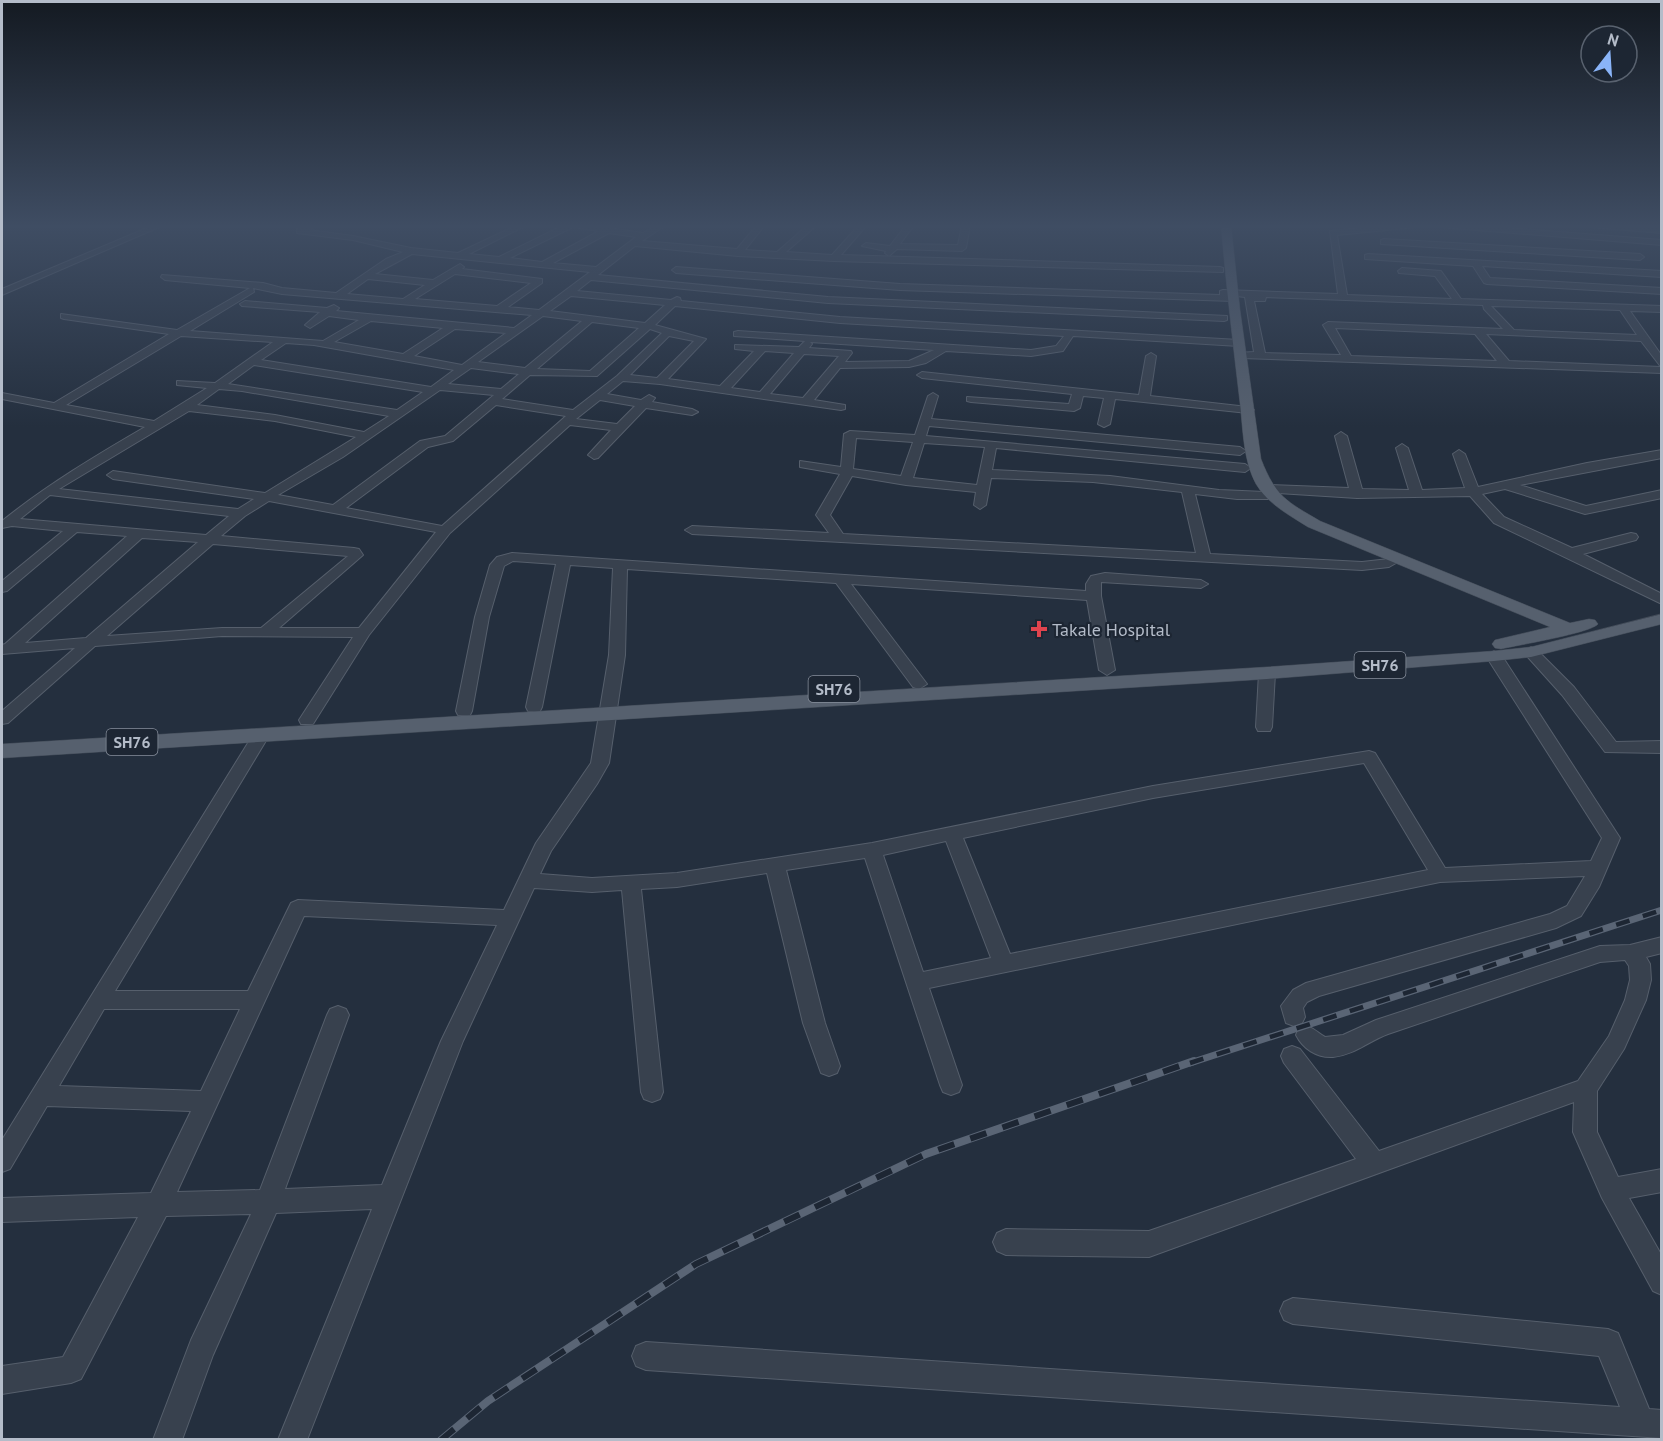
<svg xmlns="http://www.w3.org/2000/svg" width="1663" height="1441" viewBox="0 0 1663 1441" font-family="'PT Sans',sans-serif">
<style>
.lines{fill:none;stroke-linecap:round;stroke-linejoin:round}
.minor-casing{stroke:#565f6c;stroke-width:2}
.major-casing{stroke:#414a57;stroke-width:1}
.minor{fill:#38414e;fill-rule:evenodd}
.major{fill:#56606e;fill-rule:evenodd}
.rail-far1-casing{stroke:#5a6575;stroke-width:7}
.rail-casing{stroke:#5a6575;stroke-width:8}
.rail-far1{stroke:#1d2633;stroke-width:4.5;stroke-dasharray:14;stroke-linecap:butt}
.rail{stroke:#1d2633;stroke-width:6;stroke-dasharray:17;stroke-linecap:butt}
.health-dot{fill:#e0444e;stroke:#1d2633;stroke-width:2}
.labels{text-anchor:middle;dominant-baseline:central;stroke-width:4.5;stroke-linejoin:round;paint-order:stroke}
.shield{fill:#1d2633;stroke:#878f9c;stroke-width:1.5}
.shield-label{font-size:16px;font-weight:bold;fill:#b4bcc9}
.poi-label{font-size:18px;fill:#b4bcc9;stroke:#1d2633;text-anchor:start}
</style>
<rect width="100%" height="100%" fill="#242f3e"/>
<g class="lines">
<defs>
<g id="minor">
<polygon points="154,225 164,225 2,295 2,289"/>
<path d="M305,225h10l-6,5 44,6 58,12 47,5 59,-28h10l-58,29 30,3 65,-32h25l54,8 14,-8h9l-24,16 95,8 20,-24h8l-20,25 32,2 31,-27h9l-31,27 46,3 27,-30h8l-26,30 379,12 3,1v4l-389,-11 -96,-5 -103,-10 -37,29 230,22 399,19v4l-3,1 -396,-18 -237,-23 -14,11 94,9 6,-3 3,1 1,3 159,16 399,23 5,3 -5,3 -166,-10 -10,15 -32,5 -85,-5 -20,12 -17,4 -69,1 -26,32 31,5v4l-4,1 -181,-26 -37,-3 -16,13 34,6 8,-5 6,3 -3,4 40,7 6,3 -6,3 -46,-7 -48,50 -4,1 -6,-4 23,-25 -41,-5 -120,108 -81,102 -56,89h-12l-2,-4 54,-83 -131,-1 -127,10 -87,77 -6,1v-13l73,-63 -73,6v-9l3,-1 122,-108 -50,-4 -70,59 -5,1v-11l61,-50 -51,-5 -10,2v-7c45,-36 93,-65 143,-94l-143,-28v-6l52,10 115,-69 -105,-15 -3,-1v-4l116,16 73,-42 -85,-8 -4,-3 1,-2 101,8 19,5 54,5 50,-34 17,-7 -50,-12 -56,-7v-4zM573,227l26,4 -57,31 -32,-4zM609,233l27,4 -40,30 -43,-4zM412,254l178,18 -51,38 -31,-3 34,-24v-4l-80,-10 2,-2 -4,-3 -27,16 -58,-6zM455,274l76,9 -34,23 -82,-7zM368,279l57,6 -22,14 -56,-5zM253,288l29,6 250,21 -18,13 -178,-17 3,-3 -5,-3 -7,3 -82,-7 -5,3 2,2 78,6 -15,13 5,3 19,-12 30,4 -36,21 -133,-10 64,-39zM571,296l94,9 -20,18 -95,-12zM675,306l165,17 224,13 -8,10 -25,4 -293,-19 -4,1v4l71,5 -6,6 -64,-2v4l19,2 -34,35 -52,-7 38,-40 -51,-14zM543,316l39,5 -57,47 -47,-6zM371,321l72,7 -40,26 -69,-12zM592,322l47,6 -49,43 -53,-2zM455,329l51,4 -44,32 -48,-9zM650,329l12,4 -45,43 -44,34 -71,-11 28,-24 67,1zM181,336l92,6 -58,41 -38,-2v4l30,3 -53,33 -88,-16zM669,336l25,5 -37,37 -27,-3zM810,342l124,8 -25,11 -64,1 7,-9 -1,-2 -42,-3 3,-4zM286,343l28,2 140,25 -23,17 -170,-27zM765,351l29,2 -34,39 -29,-4zM804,354l35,2 -36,42 -33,-4zM254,365l169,27 -26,18 -169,-26zM471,368l48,6 -18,15 -53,-5zM219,389l23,2 147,25 -25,16 -89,-17 -78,-10zM440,390l54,5 -49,41 -25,5 -87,64 -55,-10 65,-38zM600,400l35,6 -18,18 -41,-5zM496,405l70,11 -124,110 -96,-18 82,-61 25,-6zM189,411l86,10 81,16 -91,56 -152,-22 -6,4 6,4 141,20 -16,10 -179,-20zM50,495l179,21 -23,19 -186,-16zM269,501l167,31 -77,96h-80l84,-73 -4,-6 -5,-1 -133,-12 24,-20zM142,538l56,4 -112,96 -61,5zM213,544l135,12 -87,72h-39l-115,8z"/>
<polygon points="906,225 914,225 900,244 958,245 962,225 970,225 966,248 962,251 897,249 889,256 885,253 886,251 862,246 866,243 890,246"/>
<path d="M1393,225h27l-4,2 -79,8 10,60 105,4 -17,-23 -36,-3 -1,-2 4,-3 39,3 20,28 201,7v6l-32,-1 32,45v17l-421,-15 -4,-1v-4l17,-1 -9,-55 -9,-1v4l-3,1 -333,-11 -224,-17 -4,-3 4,-3 224,17 320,11v-4l3,-1 115,4 -8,-63zM1266,297l217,8 1,4 19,20 -175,-7 -5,3 18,30 -76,-2 -11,-52h11zM1491,306l129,4 17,25 -123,-5zM1335,328l140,6 22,27 -146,-5zM1486,334l155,7 20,26 -152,-6z"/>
<polygon points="1436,225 1468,225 1662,240 1662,245 1440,227"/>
<polygon points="1587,225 1662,228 1662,233 1591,227"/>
<polygon points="1384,239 1640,254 1644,257 1640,260 1381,244 1381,240"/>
<polygon points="1368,254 1662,271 1662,277 1482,266 1490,278 1662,288 1662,294 1487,284 1484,283 1473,266 1365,259 1365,255"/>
<polygon points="1151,353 1156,356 1150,396 1248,407 1254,410 1248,413 1115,399 1110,424 1104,427 1098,424 1104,398 1083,396 1080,408 1074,411 971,402 967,401 967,397 1069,404 1072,394 922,378 917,375 922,372 1139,395 1146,356"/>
<path d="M933,393l5,3 -7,23 309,28 6,4 -6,4 -311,-29 -3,10 319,28 6,4 -6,4 -249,-24 -4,22 118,6 109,14 46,2 -4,-3 6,-4 82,3 -14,-52 6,-4 6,4 15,53 47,1 -13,-42 6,-4 6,4 14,42 43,-2 -12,-34 6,-4 6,4 13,33 109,-24 75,-13v8l-142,27 66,21 76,-16v8l-77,16 -80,-25 -23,5 22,23 68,31 59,-15 5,1 2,3 -2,3 -53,14 79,40v10l-168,-81 -24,-27 -113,2 -79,-5 2,3 -2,3h-41l-42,-5 15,60 152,8 27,-3 7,4 -7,4 -27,3 -670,-36 -7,-4 7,-4 137,7 -13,-18 24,-41 -40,-7v-6l41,6 3,-33 6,-3 65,4 13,-39zM856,438l57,4 -12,34 -48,-7zM924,443l61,4 -8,38 -64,-7zM852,476l54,9 70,7 -2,13 6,4 6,-4 5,-27 102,4 89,10 14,61 -353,-19 -13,-19z"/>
<path d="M512,553l574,38v-7l5,-8 14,-3 96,7 7,4 -7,4 -100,-6v14l14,74 -8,5 -8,-5 -12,-70 -236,-16 76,100 -8,5 -6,-2 -77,-104 -209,-14 -2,86 -16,108 -12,21 -46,67 -11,23 52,4 85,-5 195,-30 281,-57 216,-35 6,2 70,115 146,-7 11,-23 -116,-182 8,-5 8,5 118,182 -21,49 -18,29 -25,12 -237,68 -12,6 -4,6 2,9 -3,6 -8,3 -8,-3 -5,-17 12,-16 13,-7 244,-69 17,-8 18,-30 -145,6 -511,106 33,97 -3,7 -8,3 -8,-3 -3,-7 -75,-227 -79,12 39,153 15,43 -3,7 -8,3 -8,-3 -18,-50 -36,-150 -90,14 -36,2 22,203 -3,7 -8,3 -8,-3 -3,-7 -19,-202 -30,2 -58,-4 -71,153 -156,399h-29l94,-231 -96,4 -63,142 -31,85h-29l38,-100 60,-126 -85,2 -85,163 -10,4 -69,11v-28l61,-9 75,-140 -136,5v-24l149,-5 40,-82 -144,-5 -37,63 -8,3v-32l254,-410h12l2,4 -155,257h133l43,-88 7,-3 206,10 32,-67 55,-80 18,-108 4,-87 -43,-3 -28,142 -2,4h-12l-2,-4 30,-143 -43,-3 -9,5 -15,51 -17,94 -2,4h-12l-2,-4 19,-94 15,-52 7,-8zM1364,763l64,107 -418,84 -47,-116 190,-40zM946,841l45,117 -68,14 -40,-117zM304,916l193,9 -56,116 -59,144 -97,4 64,-174 -3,-6 -8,-3 -8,3 -3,6 -67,175 -83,2zM104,1009h136l-39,82 -142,-5z"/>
<polygon points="1531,647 1536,649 1574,687 1616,742 1662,741 1662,753 1605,752 1562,695 1526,655 1523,652"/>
<polygon points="1267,668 1275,673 1272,727 1270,731 1258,731 1256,727 1259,673"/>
<path d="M1662,937v16l-16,4 4,7 1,16 -5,20 -22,49 -27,42v41l21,45 44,-8v23l-33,6 33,58v39l-9,-4 -51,-93 -29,-66 1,-30 -425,155 -143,-2 -9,-4 -4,-9 4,-9 9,-4 143,2 207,-72 -72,-96 -3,-7 3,-7 8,-3 8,3 79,102 199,-70 31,-45 16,-36 5,-20 -1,-14 -4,-6 -25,2c-71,24 -141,48 -212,72 -19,7 -34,21 -55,23 -16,1 -30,-8 -37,-22l3,-7c13,-4 15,3 26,9l18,-2 33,-15 224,-74 30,-1z"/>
<polygon points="1293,1298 1608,1329 1618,1333 1649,1409 1662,1410 1662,1438 646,1370 636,1366 632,1356 636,1346 646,1342 1620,1407 1599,1356 1293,1324 1284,1320 1280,1311 1284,1302"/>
</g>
<g id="major">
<path d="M1221,225h10l9,85 21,149c15,38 25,42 59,62l250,102 19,-4 6,1 3,4c-7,9 -80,21 -97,25l-6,-1 -3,-4 3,-4 55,-13 -242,-100c-19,-12 -40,-23 -52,-43 -13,-24 -13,-55 -16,-81 -7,-59 -14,-118 -19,-178z"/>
<polygon points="1662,614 1662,624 1531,657 1494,661 1267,679 2,758 2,744 1267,667 1494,651 1531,647"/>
</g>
</defs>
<!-- minor casing -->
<use href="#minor" class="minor-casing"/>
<!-- major casing -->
<use href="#major" class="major-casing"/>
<!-- minor -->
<use href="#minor" class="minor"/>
<!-- major -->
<use href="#major" class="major"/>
<defs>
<polyline id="rail-far1" points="1190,1063 1662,910"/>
<polyline id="rail" points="441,1440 488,1401 696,1264 926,1154 1194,1061"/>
</defs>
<!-- rail-far1 casing -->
<use href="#rail-far1" class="rail-far1-casing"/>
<!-- rail casing -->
<use href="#rail" class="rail-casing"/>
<!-- rail-far1 -->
<use href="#rail-far1" class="rail-far1"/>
<!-- rail -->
<use href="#rail" class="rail"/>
</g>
<!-- sky -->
<linearGradient id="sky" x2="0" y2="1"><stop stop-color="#141a22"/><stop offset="0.53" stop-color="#3f4d63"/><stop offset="1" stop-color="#3f4d63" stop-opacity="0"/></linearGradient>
<rect width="1663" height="427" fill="url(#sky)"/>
<!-- markers -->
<path class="health-dot" d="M1036 620h6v6h6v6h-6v6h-6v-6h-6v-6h6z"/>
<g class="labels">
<!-- shield labels -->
<g class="shield">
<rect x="1354.5" y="652" width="51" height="26" rx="4.5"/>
<rect x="808.5" y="676" width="51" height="26" rx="4.5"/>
<rect x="106.5" y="729" width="51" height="26" rx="4.5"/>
</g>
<g class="shield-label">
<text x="1380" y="665">SH76</text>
<text x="834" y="689">SH76</text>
<text x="132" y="742">SH76</text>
</g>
<!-- poi labels -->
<g class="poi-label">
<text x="1052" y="629">Takale Hospital</text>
</g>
</g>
<!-- border -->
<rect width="1663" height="1441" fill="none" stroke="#b4bcc9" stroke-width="6"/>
<!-- north arrow -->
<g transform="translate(1609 54) rotate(17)"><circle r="28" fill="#1d2633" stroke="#59626f" stroke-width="1.5"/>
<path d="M0-4.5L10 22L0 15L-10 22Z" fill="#8ab4f8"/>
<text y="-9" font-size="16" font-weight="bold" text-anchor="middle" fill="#b4bcc9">N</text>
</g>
</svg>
